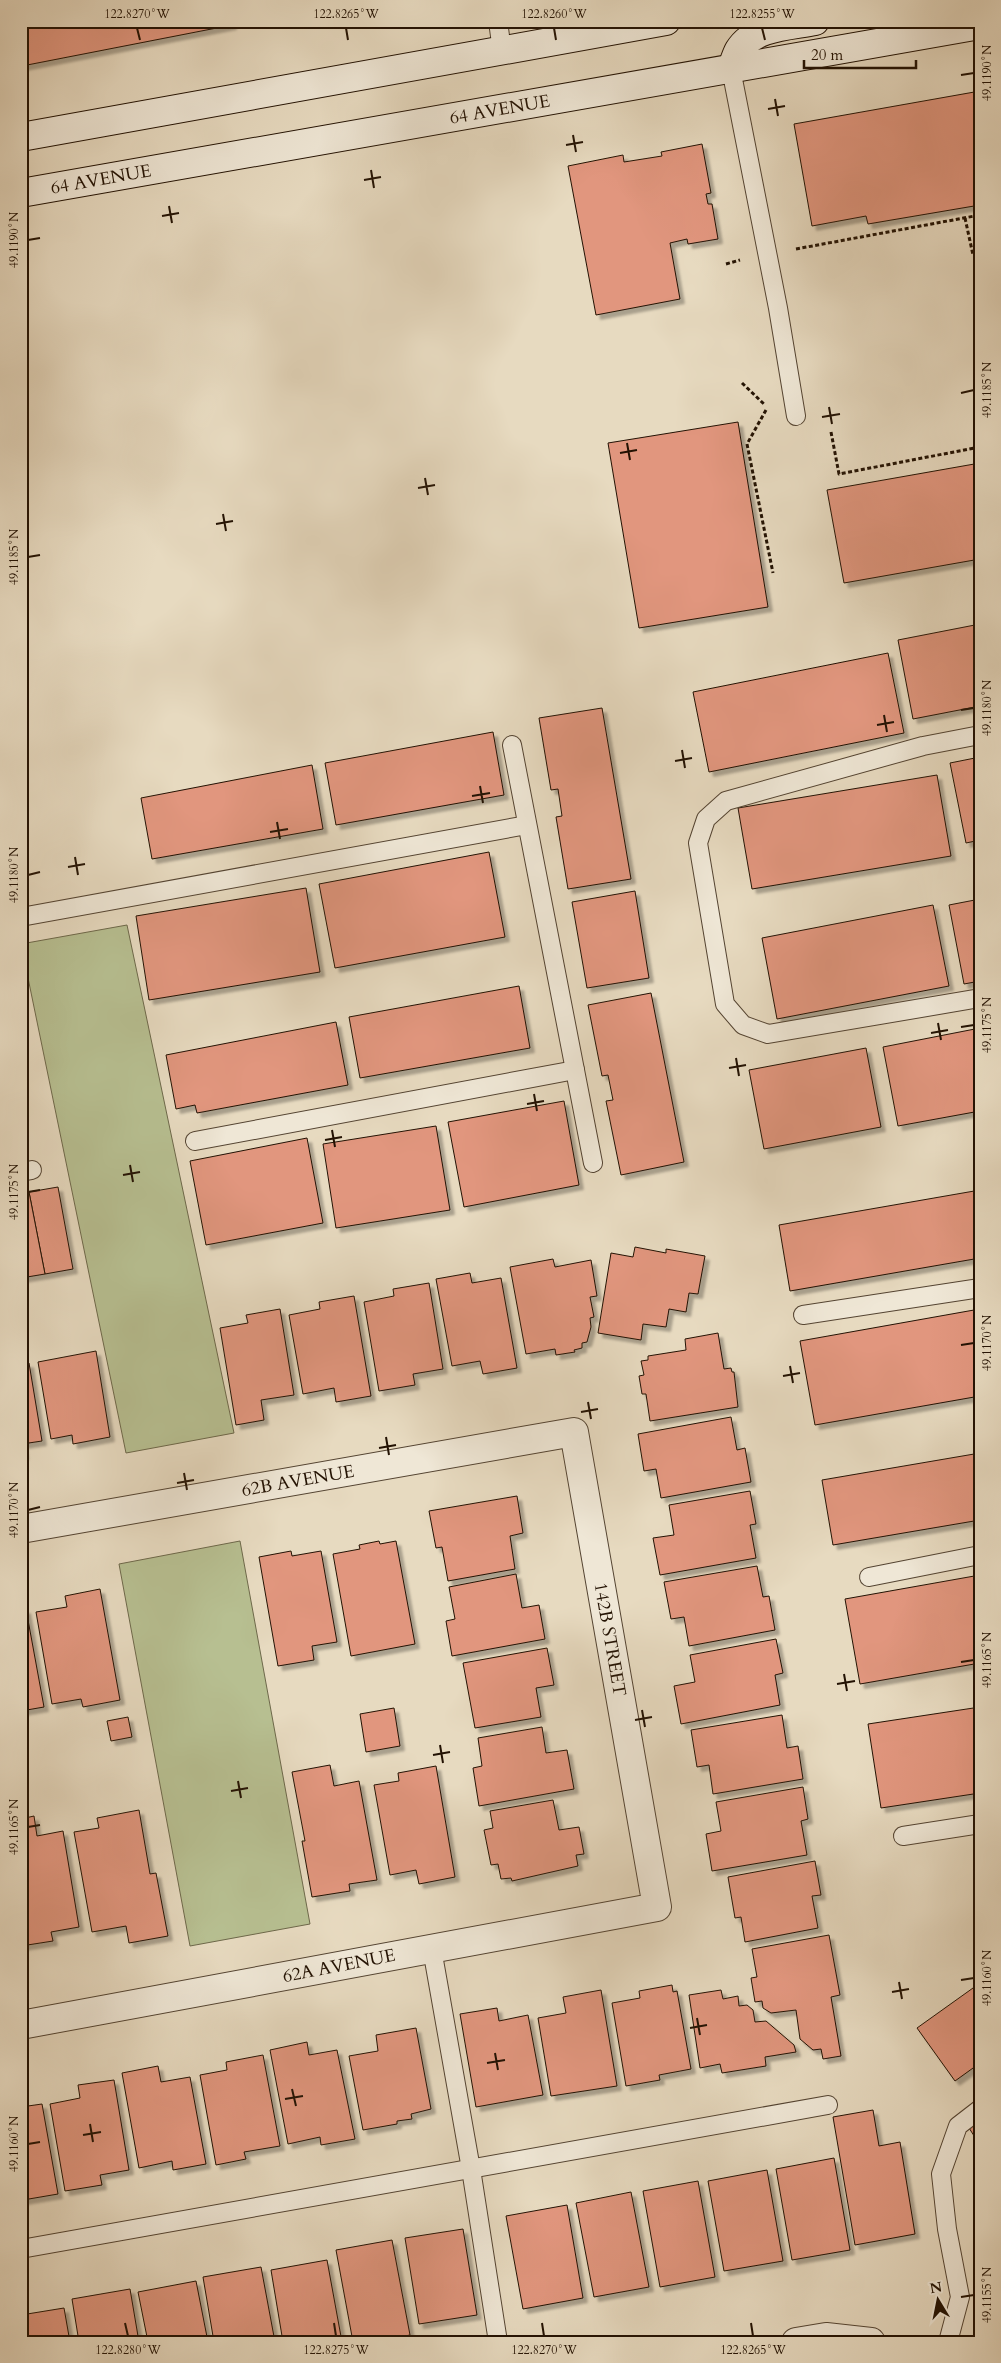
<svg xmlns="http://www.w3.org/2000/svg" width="1001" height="2363" viewBox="0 0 1001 2363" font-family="Cardo,serif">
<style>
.green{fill:#b7bf91;stroke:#6d684a}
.building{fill:#e1967e;stroke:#231203;filter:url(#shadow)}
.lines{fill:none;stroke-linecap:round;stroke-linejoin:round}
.lane-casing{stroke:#544432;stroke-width:20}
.street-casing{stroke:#544432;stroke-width:30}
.secondary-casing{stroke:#231203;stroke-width:30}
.path{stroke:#231203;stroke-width:3;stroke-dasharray:4 2.5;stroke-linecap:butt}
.lane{stroke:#efe7d6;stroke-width:18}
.street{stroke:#efe7d6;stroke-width:28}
.secondary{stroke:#efe7d6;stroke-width:28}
.ticks{fill:none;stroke:#231203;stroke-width:2}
.labels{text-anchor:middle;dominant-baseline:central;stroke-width:4;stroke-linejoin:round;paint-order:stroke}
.street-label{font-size:18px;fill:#231203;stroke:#efe7d6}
.neatline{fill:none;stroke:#231203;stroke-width:2}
.ticks-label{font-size:12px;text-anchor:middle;fill:#231203}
</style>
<defs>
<filter id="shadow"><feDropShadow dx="4.5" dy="4.5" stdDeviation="1" flood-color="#0004"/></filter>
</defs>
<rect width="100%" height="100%" fill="#e7dac0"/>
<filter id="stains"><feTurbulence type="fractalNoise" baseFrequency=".004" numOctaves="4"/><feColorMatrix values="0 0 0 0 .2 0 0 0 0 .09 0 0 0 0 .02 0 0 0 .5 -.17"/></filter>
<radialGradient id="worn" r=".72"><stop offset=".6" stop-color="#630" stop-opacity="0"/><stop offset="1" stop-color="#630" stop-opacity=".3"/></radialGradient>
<!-- green -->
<g class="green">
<polygon points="127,925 234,1433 126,1453 21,944"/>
<polygon points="240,1541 310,1924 190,1946 119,1564"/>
</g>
<!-- building -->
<g class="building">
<polygon points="21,21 232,21 232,25 22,66"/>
<polygon points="980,91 980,205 868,224 866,216 812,226 794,124"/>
<polygon points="702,144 711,193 706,194 708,204 712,204 718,239 688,244 687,239 670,243 680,299 596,315 568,166 623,155 624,162 662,156 661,152"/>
<polygon points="738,422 768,607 639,628 608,443"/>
<polygon points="980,463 980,559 844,583 827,490"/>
<polygon points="980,624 980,706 913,719 898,640"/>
<polygon points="888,653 904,733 709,772 693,692"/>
<polygon points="602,708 631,879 568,889 556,817 562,816 558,789 551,790 539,718"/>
<polygon points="493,732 504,795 336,825 325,763"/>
<polygon points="980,757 980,840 966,843 950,763"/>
<polygon points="312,765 323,829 152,859 141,798"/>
<polygon points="937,775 951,856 752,889 738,808"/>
<polygon points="489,852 505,937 335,968 319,884"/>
<polygon points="306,888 320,972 149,1000 136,916"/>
<polygon points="635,891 649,978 587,988 572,902"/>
<polygon points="980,899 980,981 964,984 949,905"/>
<polygon points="933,905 949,986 777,1019 762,938"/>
<polygon points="519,986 530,1048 360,1078 349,1017"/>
<polygon points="651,993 684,1162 621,1175 606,1101 613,1100 608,1075 602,1076 588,1005"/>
<polygon points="336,1022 348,1085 197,1113 195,1105 176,1109 166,1055"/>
<polygon points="980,1028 980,1111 898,1126 883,1047"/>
<polygon points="866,1048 881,1127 764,1149 749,1070"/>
<polygon points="564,1101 579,1185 464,1207 448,1122"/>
<polygon points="436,1126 450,1210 336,1228 323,1144"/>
<polygon points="307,1138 323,1223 206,1245 190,1161"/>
<polygon points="58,1187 73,1269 45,1274 29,1192"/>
<polygon points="980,1190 980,1258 790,1291 779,1225"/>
<polygon points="29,1192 45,1274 21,1278 21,1193"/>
<polygon points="635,1247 666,1253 666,1249 705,1256 698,1294 689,1293 686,1312 669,1309 666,1327 643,1324 641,1340 598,1333 611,1253 633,1257"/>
<polygon points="553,1259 555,1267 591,1260 597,1296 590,1297 594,1317 590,1318 591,1327 587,1342 582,1343 582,1348 574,1350 575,1352 556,1355 555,1349 526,1354 510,1267"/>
<polygon points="470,1273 472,1283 501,1278 517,1368 483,1374 480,1361 452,1366 436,1279"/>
<polygon points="429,1283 443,1369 413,1374 415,1385 379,1391 364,1302 394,1296 393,1289"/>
<polygon points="354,1296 371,1396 336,1402 334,1388 303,1394 289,1315 320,1309 319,1302"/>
<polygon points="280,1309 294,1395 261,1400 264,1420 236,1425 220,1328 248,1323 246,1315"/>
<polygon points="974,1310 980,1343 980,1396 815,1425 800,1341"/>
<polygon points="718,1333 724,1369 731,1368 732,1372 734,1372 738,1407 650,1421 646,1394 642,1394 639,1376 644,1375 641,1361 648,1360 648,1356 686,1350 685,1339"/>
<polygon points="96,1351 110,1437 73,1444 72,1435 51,1439 38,1362"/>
<polygon points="29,1363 42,1441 22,1444 24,1455 21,1455 21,1364"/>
<polygon points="731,1417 737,1450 745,1448 751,1482 661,1498 656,1469 644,1471 638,1434"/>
<polygon points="980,1453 980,1520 833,1545 822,1480"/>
<polygon points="750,1491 756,1524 750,1525 756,1558 660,1575 653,1538 674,1535 669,1505"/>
<polygon points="517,1496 523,1533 510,1536 515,1569 448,1581 442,1547 436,1548 429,1511"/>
<polygon points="379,1541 380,1544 396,1541 415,1644 351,1656 333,1554 360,1549 359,1545"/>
<polygon points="291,1551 292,1556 321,1551 337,1642 312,1646 314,1660 278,1666 259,1557"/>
<polygon points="757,1566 763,1597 769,1596 775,1630 689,1646 684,1617 671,1619 664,1582"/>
<polygon points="516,1574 522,1608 539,1605 545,1639 452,1656 446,1621 455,1619 449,1587"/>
<polygon points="980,1575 980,1663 860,1684 845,1599"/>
<polygon points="100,1589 120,1700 83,1707 81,1699 52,1704 36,1612 67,1607 65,1596"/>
<polygon points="26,1609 44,1707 21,1711 21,1610"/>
<polygon points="776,1639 783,1673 775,1675 780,1705 681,1724 674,1686 695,1682 690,1655"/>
<polygon points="547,1648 554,1685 536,1688 541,1717 475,1728 463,1663"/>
<polygon points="980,1707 980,1793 881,1808 868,1724"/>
<polygon points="394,1708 400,1746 366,1752 360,1714"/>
<polygon points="782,1715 787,1748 798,1746 803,1779 713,1794 709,1765 697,1767 691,1730"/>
<polygon points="128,1717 132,1737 111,1741 107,1721"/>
<polygon points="542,1727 546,1753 567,1750 574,1789 479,1806 473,1768 482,1766 478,1738"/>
<polygon points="330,1765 334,1786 359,1781 377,1880 349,1884 350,1891 312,1897 302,1841 305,1841 292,1772"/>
<polygon points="436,1766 455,1877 419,1884 416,1870 390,1875 374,1785 399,1781 398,1773"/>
<polygon points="803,1787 808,1819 801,1821 807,1855 712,1871 706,1834 721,1831 716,1802"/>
<polygon points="553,1800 559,1830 579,1827 584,1854 576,1855 578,1866 512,1881 511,1878 501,1879 498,1864 491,1865 484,1830 493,1828 490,1811"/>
<polygon points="139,1810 150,1874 156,1873 168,1936 129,1943 126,1926 92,1932 74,1832 99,1828 97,1818"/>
<polygon points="34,1816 37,1836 63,1831 79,1927 51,1932 53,1941 21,1946 21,1819"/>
<polygon points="815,1861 821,1895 812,1896 818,1928 745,1942 741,1917 735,1918 728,1877"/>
<polygon points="829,1935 840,1995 831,1997 841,2056 823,2059 821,2049 813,2050 800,2039 796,2010 771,2013 763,2008 762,2001 755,2002 751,1978 757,1977 752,1949"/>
<polygon points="980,1983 980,2063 955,2081 917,2028"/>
<polygon points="672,1985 673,1992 677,1991 691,2069 659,2075 660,2080 626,2086 612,2003 640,1998 639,1991"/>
<polygon points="601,1990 617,2086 551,2096 538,2018 566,2013 563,1997"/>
<polygon points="721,1990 723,1999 738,1996 739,2006 747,2005 753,2010 755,2022 766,2021 794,2045 796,2052 765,2057 766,2066 722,2073 720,2064 700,2068 689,1995"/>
<polygon points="497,2008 499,2021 528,2015 543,2095 476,2107 460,2014"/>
<polygon points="416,2028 431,2109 411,2114 412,2119 397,2121 397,2124 363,2130 349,2056 378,2051 376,2035"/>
<polygon points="307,2042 309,2055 337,2050 355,2139 321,2145 320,2137 288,2144 270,2050"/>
<polygon points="263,2055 280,2146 244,2152 246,2159 216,2165 200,2075 227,2070 226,2062"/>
<polygon points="158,2066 161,2082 190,2077 206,2164 173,2170 172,2161 139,2168 122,2073"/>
<polygon points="114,2080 129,2170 100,2175 102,2185 65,2191 50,2104 80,2098 78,2085"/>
<polygon points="42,2104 58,2194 23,2200 21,2107"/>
<polygon points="873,2110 879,2146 900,2142 915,2234 855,2245 833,2117"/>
<polygon points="980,2121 980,2145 969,2128"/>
<polygon points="834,2158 850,2250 792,2260 776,2169"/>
<polygon points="767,2170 783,2261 724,2271 708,2181"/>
<polygon points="698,2181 715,2277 660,2287 643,2191"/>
<polygon points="631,2192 649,2287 594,2297 576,2203"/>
<polygon points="567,2205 583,2298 523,2309 506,2216"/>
<polygon points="463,2229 477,2315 419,2324 405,2238"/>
<polygon points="392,2240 410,2335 373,2342 353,2342 336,2250"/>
<polygon points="327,2260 342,2342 283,2342 271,2270"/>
<polygon points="261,2267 275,2342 214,2342 203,2277"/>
<polygon points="196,2281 208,2342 148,2342 138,2292"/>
<polygon points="130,2289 139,2342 79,2342 72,2299"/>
<polygon points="64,2308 70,2342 21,2342 21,2315"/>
</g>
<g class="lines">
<defs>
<g id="lane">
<polyline points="498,21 502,51"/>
<polyline points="731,69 778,308 796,416"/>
<polyline points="980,735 923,746 726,801 706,819 698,843 725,1004 743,1025 768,1034 980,998"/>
<polyline points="512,745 593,1163"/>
<polyline points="21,917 527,825"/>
<polyline points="195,1141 575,1070"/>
<polyline points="21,1172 32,1170"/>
<polyline points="803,1315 980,1288"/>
<polyline points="869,1577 980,1555"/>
<polyline points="903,1836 980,1824"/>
<polyline points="432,1949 471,2169 498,2342"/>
<polyline points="21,2249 828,2105"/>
<polyline points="948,2342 960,2297 947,2229 941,2174 958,2126 980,2109"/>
</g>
<g id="street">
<path id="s1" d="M21,1529l553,-97 83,475 -636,118"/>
<polyline points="796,2342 826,2337 871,2342"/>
</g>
<g id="secondary">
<path d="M731,69c3,-6 5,-14 8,-19 15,-24 51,-24 76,-29"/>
<polyline points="21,137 666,21"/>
<path id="s2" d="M21,193l959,-168"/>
</g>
</defs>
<!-- lane casing -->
<use href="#lane" class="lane-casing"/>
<!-- street casing -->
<use href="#street" class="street-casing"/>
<!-- secondary casing -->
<use href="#secondary" class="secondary-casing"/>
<!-- path -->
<g class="path">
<polyline points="965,218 973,255"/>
<polyline points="796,249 980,215"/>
<polyline points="726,264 740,260"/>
<polyline points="742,383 765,405"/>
<polyline points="766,410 747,444 773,573"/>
<polyline points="831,432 839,474 980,447"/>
</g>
<!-- lane -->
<use href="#lane" class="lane"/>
<!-- street -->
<use href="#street" class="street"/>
<!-- secondary -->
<use href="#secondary" class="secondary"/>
</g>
<!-- ticks -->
<path class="ticks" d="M137,28l3,12M346,28l2,12M554,28l2,12M762,28l3,12M961,75l13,-2M775,99l3,17M768,109l17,-3M573,135l3,17M566,145l17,-3M371,170l3,18M364,180l17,-3M169,206l3,17M162,216l17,-3M28,240l12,-2M961,393l13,-3M829,407l3,17M822,417l18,-3M627,443l3,17M620,453l17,-3M425,478l3,17M418,488l17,-3M223,514l3,17M216,524l17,-3M28,557l12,-2M961,710l13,-2M884,715l3,17M877,725l17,-3M682,750l3,18M675,761l17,-3M480,786l3,17M472,796l18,-3M277,822l3,17M270,832l18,-3M75,857l3,18M68,867l17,-3M28,875l12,-3M938,1023l3,17M961,1027l13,-2M931,1033l17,-3M736,1058l3,18M729,1068l17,-3M534,1094l3,17M527,1104l17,-3M332,1130l3,17M325,1140l17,-3M130,1165l3,17M123,1175l17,-3M28,1192l12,-2M961,1345l13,-2M790,1366l3,17M783,1376l17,-3M588,1402l3,17M581,1412l17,-3M386,1437l3,18M379,1448l17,-3M184,1473l3,17M177,1483l17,-3M28,1510l12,-3M961,1662l13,-2M844,1674l3,17M837,1684l18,-3M642,1710l3,17M635,1720l17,-3M440,1745l3,18M433,1755l17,-3M238,1781l3,17M231,1791l17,-3M28,1827l12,-2M961,1980l13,-2M899,1982l3,17M892,1992l17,-3M697,2018l3,17M690,2028l17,-3M495,2053l3,17M487,2063l18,-3M292,2089l4,17M285,2099l18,-3M90,2124l3,18M83,2135l18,-3M28,2144l12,-2M961,2297l13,-2M125,2323l3,13M334,2323l2,13M542,2323l2,13M751,2323l2,13"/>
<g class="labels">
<!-- street labels -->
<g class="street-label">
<text stroke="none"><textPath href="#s2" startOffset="486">64 AVENUE</textPath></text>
<text stroke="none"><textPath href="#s2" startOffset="81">64 AVENUE</textPath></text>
<text stroke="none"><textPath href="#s1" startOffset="281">62B AVENUE</textPath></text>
<text stroke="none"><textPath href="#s1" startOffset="772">142B STREET</textPath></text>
<text transform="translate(339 1966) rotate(-11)">62A AVENUE</text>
</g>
</g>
<!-- margin -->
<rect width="1001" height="2363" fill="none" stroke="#e7dac0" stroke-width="55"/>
<!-- north arrow -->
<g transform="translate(938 2300) rotate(350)" stroke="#efe7d6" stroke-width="4" paint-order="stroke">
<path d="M0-4L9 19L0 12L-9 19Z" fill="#231203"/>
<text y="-8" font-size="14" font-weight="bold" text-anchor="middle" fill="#231203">N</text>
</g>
<!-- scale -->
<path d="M804 60v8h112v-8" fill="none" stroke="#231203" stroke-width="2.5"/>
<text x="811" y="60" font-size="15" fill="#231203" stroke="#efe7d6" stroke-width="4" paint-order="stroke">20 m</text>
<rect x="28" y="28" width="946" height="2308" class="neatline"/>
<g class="ticks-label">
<text x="137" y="18">122.8270°W</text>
<text x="346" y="18">122.8265°W</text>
<text x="554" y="18">122.8260°W</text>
<text x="762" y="18">122.8255°W</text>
<text transform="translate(987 73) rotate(-90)" y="4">49.1190°N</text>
<text transform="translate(14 240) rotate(-90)" y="4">49.1190°N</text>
<text transform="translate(987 390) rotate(-90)" y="4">49.1185°N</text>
<text transform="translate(14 557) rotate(-90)" y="4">49.1185°N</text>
<text transform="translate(987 708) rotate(-90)" y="4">49.1180°N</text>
<text transform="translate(14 875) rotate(-90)" y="4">49.1180°N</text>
<text transform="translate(987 1025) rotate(-90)" y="4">49.1175°N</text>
<text transform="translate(14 1192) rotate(-90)" y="4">49.1175°N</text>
<text transform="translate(987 1343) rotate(-90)" y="4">49.1170°N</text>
<text transform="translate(14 1510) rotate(-90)" y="4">49.1170°N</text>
<text transform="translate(987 1660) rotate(-90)" y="4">49.1165°N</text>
<text transform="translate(14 1827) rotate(-90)" y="4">49.1165°N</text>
<text transform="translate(987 1978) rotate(-90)" y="4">49.1160°N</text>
<text transform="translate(14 2144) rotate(-90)" y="4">49.1160°N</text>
<text transform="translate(987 2295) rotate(-90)" y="4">49.1155°N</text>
<text x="128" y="2354">122.8280°W</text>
<text x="336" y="2354">122.8275°W</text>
<text x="544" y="2354">122.8270°W</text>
<text x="753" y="2354">122.8265°W</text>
</g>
<rect width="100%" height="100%" filter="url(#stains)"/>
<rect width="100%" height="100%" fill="url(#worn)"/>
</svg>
